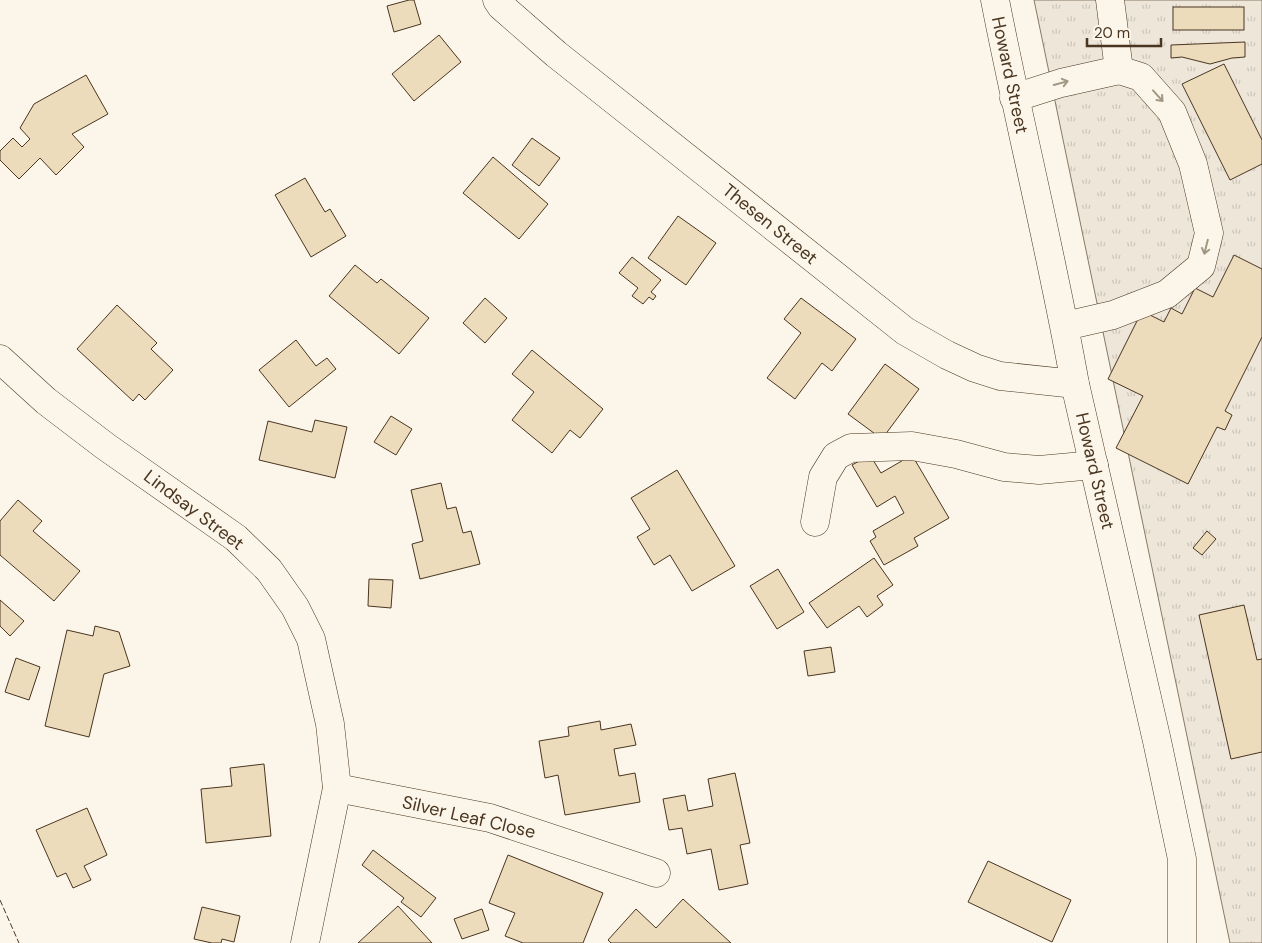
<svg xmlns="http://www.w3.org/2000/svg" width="1262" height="943" viewBox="0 0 1262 943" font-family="'DM Sans',sans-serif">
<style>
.grass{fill:url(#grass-tufts);stroke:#887966}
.building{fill:#ecdcbc;stroke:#4a3520}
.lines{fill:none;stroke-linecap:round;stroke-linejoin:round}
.minor-casing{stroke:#4a3520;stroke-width:29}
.minor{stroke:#fbf6e9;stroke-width:28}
.fence{stroke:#4a3520;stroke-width:1;stroke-dasharray:6 2.5;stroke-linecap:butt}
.oneway{stroke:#a29684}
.labels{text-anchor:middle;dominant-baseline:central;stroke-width:4;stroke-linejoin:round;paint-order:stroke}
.street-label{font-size:18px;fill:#4a3520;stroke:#fbf6e9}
</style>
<defs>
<pattern id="grass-tufts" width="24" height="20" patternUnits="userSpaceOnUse" patternTransform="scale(1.25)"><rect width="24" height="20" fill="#ede6d9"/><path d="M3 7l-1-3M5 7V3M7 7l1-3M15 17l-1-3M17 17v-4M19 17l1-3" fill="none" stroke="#cdc6ba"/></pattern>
</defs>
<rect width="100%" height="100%" fill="#fbf6e9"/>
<!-- grass -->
<polygon class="grass" points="1034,0 1262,0 1262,943 1230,943"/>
<!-- building -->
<g class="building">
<polygon points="409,0 414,0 421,24 394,32 387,6"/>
<rect x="1173" y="7" width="71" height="23"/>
<polygon points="439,35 461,62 414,101 392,74"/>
<polygon points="1245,42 1245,57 1232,58 1210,64 1182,57 1171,58 1171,45"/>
<polygon points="1224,64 1262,140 1262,164 1230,180 1182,84"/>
<polygon points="86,75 108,114 72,134 84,147 56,175 40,158 19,179 0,160 0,151 13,138 22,147 30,139 20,128 34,104"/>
<polygon points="532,138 560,158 539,186 512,165"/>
<polygon points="493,157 548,204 519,239 463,193"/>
<polygon points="305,178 325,212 330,209 346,236 311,257 275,195"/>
<polygon points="678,216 716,243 686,285 648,258"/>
<polygon points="1234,255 1262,269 1262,337 1225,411 1232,415 1225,430 1217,427 1188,484 1116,448 1143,396 1108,379 1142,311 1164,322 1171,308 1182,314 1195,288 1213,297"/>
<polygon points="632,257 661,280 651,292 656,296 653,300 649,297 643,304 632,296 638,288 619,273"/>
<polygon points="355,265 377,283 381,279 429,318 399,354 329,296"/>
<polygon points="485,298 507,318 485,343 463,323"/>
<polygon points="801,298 856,339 832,371 822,363 795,399 767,378 801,333 784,319"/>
<polygon points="117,305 157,343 151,349 173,370 145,400 139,394 133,401 77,349"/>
<polygon points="296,340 316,366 327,358 336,369 289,407 259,370"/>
<polygon points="532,350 603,409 580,438 570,430 552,453 512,420 534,392 512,374"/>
<polygon points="885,364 919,389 882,439 848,414"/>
<polygon points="391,416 412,429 396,455 374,442"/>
<polygon points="315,420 347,427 335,478 259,460 268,421 312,432"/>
<polygon points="870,455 881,473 912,455 949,518 914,538 918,546 884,565 870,541 876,537 873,531 904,513 895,496 877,507 852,465"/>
<polygon points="677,470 735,566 692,591 670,555 654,565 637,537 650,529 631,498"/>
<polygon points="441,483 447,509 456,507 463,533 471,531 480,564 420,579 412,544 423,541 411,490"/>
<polygon points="18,500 42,521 33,531 80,571 54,601 0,555 0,521"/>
<polygon points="1207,531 1216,539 1202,555 1193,548"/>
<polygon points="874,558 893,585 877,596 883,605 867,617 859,606 827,628 809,603"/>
<polygon points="778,569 804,612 777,629 750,586"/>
<polygon points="369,579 393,580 391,608 368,606"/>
<polygon points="0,600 24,621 10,636 0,626"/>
<polygon points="1244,605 1257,660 1262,659 1262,752 1231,759 1199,615"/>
<polygon points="95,626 119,632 130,666 104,674 89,737 45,726 67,630 93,636"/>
<polygon points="831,647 835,672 808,676 804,651"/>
<polygon points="16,658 40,667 29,700 5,692"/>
<polygon points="600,721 601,730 631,724 636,745 614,749 619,776 635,773 640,802 565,815 558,775 545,778 539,741 569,736 568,727"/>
<polygon points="264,764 271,836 206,843 201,789 232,786 230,768"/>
<polygon points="735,773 750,843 740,845 748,884 719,890 711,849 687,854 682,828 669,830 663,799 685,795 688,811 713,806 708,779"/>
<polygon points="87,808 107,855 84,866 91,880 73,888 66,873 57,877 36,830"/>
<polygon points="373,850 436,898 421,917 401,902 404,898 362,865"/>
<polygon points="508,855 603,893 583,943 523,943 505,936 515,913 489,903"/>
<polygon points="988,861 1071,900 1052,942 968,902"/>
<polygon points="683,899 731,943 611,943 608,940 636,909 656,928"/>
<polygon points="398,906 432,943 358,943"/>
<polygon points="202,907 240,916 234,942 222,939 221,943 212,943 194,939"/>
<polygon points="482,909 489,930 462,939 454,919"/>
</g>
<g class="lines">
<defs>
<g id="minor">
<polyline points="497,0 501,6 556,54 905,331 947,355 975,368 1000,376 1075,384"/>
<path d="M995,0c25,128 57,255 80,384l82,357 25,118v84"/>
<polyline points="1110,0 1119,70"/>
<polyline points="1014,98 1061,83 1119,70 1141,77 1172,112 1193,164 1209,233 1201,266 1167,294 1113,315 1065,326"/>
<polyline points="0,359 46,401 105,446 236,538 269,570 295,607 311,639 330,724 337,788 305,943"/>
<polyline points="815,522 823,477 836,456 851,448 912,446 956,454 1004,467 1039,470 1094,465"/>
<polyline points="337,788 490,818 656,873"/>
</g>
</defs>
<!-- minor casing -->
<use href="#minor" class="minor-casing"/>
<!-- minor -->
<use href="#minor" class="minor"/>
<!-- fence -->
<polyline class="fence" points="0,900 19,943"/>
</g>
<!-- one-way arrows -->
<defs><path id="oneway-shaft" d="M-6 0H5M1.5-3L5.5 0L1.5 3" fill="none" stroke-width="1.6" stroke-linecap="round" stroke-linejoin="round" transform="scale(1.25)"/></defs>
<g class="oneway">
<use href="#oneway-shaft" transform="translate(1061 83) rotate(-15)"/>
<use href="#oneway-shaft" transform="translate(1158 96) rotate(48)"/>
<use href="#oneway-shaft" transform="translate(1206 247) rotate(104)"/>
</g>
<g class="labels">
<!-- street labels -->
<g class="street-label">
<text transform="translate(1010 75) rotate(78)">Howard Street</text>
<text transform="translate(770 224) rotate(39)">Thesen Street</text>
<text transform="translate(1095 471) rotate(77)">Howard Street</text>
<text transform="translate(194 510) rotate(37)">Lindsay Street</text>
<text transform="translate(469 817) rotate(13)">Silver Leaf Close</text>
</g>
</g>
<!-- scale -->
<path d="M1087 38v8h74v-8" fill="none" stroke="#4a3520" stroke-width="2.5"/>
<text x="1094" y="38" font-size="15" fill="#4a3520" stroke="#fbf6e9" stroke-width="4" paint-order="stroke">20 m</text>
</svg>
